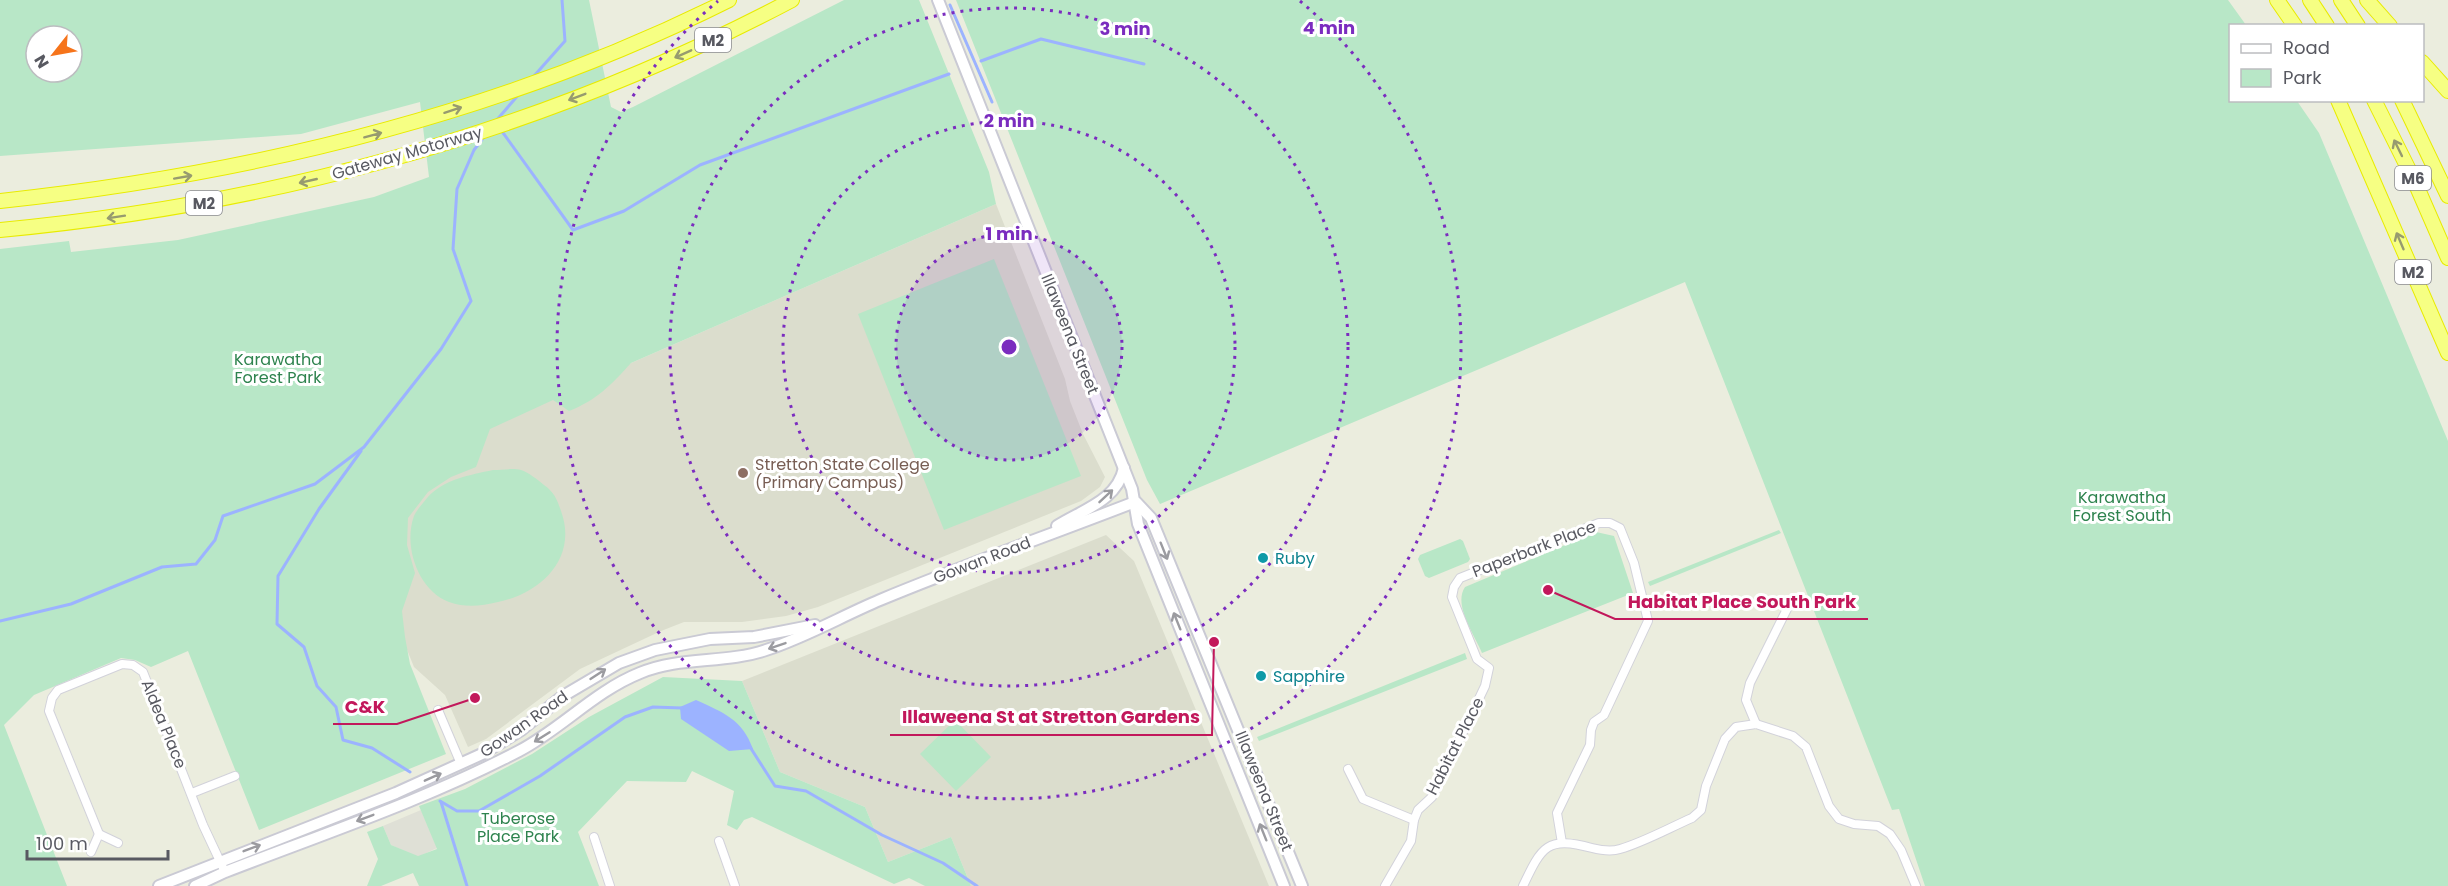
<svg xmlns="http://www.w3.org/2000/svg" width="2448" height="886" viewBox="0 0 2448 886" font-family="Poppins,sans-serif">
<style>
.industrial{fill:#dfe0d6}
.education{fill:#dbddcd}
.green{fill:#b8e7c7;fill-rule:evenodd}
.water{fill:#9cb3ff}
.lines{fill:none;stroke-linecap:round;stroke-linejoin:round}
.stream{stroke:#9cb3ff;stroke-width:3}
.street-casing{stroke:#d2d2da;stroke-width:10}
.secondary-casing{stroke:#cacad4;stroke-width:14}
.highway-casing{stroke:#e8eb00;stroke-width:16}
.street{stroke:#fff;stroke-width:8}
.secondary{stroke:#fff;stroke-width:10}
.highway{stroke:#f6ff83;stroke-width:14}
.oneway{stroke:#979b6f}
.oneway2{stroke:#9b9ba0}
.ring{fill:none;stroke:#7b2cbf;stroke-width:3;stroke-dasharray:3 6}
.education-dot{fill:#8d6e63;stroke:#fff;stroke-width:2}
.culture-dot{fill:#0f9aa8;stroke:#fff;stroke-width:2}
.labels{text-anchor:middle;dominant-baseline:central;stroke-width:6;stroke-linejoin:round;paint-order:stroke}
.shield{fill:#fff;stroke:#8a8b90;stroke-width:1.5}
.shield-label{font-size:15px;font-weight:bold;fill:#585961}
.street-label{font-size:16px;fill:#585961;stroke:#fff}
.park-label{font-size:16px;fill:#2e834e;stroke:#fff}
.education-label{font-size:16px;fill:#785e54;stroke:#fff;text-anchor:start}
.culture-label{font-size:16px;fill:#0d838f;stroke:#fff;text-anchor:start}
.centre{fill:#7b2cbf;stroke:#fff;stroke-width:3}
.ring-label{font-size:18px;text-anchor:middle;font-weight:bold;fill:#7b2cbf;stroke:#fff;stroke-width:6;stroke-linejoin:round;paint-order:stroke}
.leader{fill:none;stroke:#c2185b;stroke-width:2}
.callout-dot{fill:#c2185b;stroke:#fff;stroke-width:2}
.callout-label{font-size:18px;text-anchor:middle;font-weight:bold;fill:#c2185b;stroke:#fff;stroke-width:6;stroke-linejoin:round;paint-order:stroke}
</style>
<rect width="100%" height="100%" fill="#ebedde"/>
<!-- industrial -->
<polygon class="industrial" points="421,810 437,848 418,857 391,845 383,826"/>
<!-- education -->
<g class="education">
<polygon points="996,204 1065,379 1070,401 1083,434 1105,477 1100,487 1081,501 818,607 786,616 742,622 684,622 661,631 580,669 486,739 468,747 445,695 414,667 349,507 388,469"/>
<polygon points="1106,535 1134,561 1269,886 971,886 951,837 888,862 865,807 780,772 742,681"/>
</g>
<!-- green -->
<g class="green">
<path d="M0,0h589l22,107 10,5 12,-5 211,-107h75l70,172 7,32 -365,159c-20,22 -34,37 -62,48l-16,-11 -63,29 -14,38 -25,10 -23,15 -20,26 -1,27 8,28 -13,38 3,26 5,27 36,90 -187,76 -71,-179 -37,16 -16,-7 -14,-2 -87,37 -30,30 63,161h-67v-637l69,-8 2,11 107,-12 196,-43 55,-20 -9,-75 -119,32 -301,22zM36,36h36v36h-36z"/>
<polygon points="956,0 2228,0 2246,25 2230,26 2230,100 2297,101 2319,133 2448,441 2448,886 1925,886 1899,809 1892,810 1685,282 1160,504 1147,480"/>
<polygon points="994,259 1081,476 944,530 858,314"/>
<path d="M493,470c9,0 20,-2 28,0 7,2 17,10 23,15 10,7 13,14 17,26 17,46 -19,82 -63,91 -17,4 -32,6 -49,0 -31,-12 -46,-56 -35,-86 2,-5 9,-13 13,-18 17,-19 43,-23 66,-28z"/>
<polygon points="1779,530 1781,533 1650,586 1648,582"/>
<path d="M1596,532l18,4 19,57 -151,60c-8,-19 -29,-48 -17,-66z"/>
<polygon points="1460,539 1463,541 1470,559 1468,562 1429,578 1425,576 1418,559 1420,555"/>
<polygon points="1465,653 1467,659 1259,741 1257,737"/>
<polygon points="663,677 742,681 780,772 865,807 888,862 951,837 971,886 925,886 909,878 894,884 752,817 744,820 737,830 727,825 734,791 692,771 686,782 627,781 578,832 599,886 419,886 413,873 381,886 367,886 378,859 367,832 383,826 391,845 418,856 437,849 419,806 465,789 532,754 589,717"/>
<polygon points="955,720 991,757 956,791 920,754"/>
</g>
<!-- water -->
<path class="water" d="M696,700c28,13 46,19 57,49l-24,2 -48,-32 -1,-12z"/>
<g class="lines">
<!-- stream -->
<g class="stream">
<polyline points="950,5 992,102"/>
<polyline points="981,61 1041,39 1144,64"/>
<polyline points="534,76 565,41 562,0"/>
<polyline points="495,122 520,93"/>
<polyline points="501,130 573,230 624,211 700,165 949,74"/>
<polyline points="361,451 319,509 278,576 277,624 304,647 317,686 336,707 343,740 372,748 410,772"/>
<polyline points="0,621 71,604 162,567 196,564 215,540 223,516 315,484 364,447 441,349 471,301 453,249 457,189 474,150 484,137"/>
<polyline points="750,747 775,786 806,791 882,835 943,863 977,886"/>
<polyline points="440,801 457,811 479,811 540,776 625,717 653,707 682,708"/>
<polyline points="441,802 467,886"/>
</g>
<defs>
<g id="street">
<polyline points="438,710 461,764"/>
<polyline points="1756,724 1746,700 1750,683 1790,603"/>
<polyline points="1348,769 1363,799 1414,820"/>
<polyline points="192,793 235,776"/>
<polyline points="99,834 49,711 52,698 58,690 122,664 133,665 143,672 203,825 225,872"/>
<polyline points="594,837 610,886"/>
<polyline points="719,841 735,886"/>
<polyline points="91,852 99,834 118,843"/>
<polyline points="1385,886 1411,841 1414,820 1418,810 1432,797 1485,686 1489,668 1477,659 1452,597 1454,587 1460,578 1599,523 1610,523 1620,528 1634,563 1648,621 1604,715 1594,722 1591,730 1590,745 1557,813 1562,843"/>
<path d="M1523,886c19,-40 24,-50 69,-38 8,2 19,4 28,1 24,-7 49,-21 72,-31l9,-8 5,-24 19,-47 11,-12 20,-3 37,12 13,11 23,59 10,13 15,5 24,2 12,8 11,16 15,36"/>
</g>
<g id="secondary">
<polyline points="938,0 1132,489 1138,524 1284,886"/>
<polyline points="1136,502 1151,518 1302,886"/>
<path d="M1057,526c25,-16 60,-25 67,-58"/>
<polyline points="159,886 396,793 482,754 521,730 563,696 619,663 655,650 710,639 754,637 815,625"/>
<path d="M195,886l30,-14c98,-38 200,-72 294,-121 42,-22 76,-60 121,-78 40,-17 85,-9 126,-23 40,-13 76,-34 114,-50 84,-35 170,-65 255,-98"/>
</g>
<g id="highway">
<polyline points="2277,0 2295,26"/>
<polyline points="2310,0 2327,26"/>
<polyline points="2341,0 2358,26"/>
<polyline points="2367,0 2390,26"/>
<polyline points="2422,62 2448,91"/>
<polyline points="2338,100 2448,353"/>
<polyline points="2374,100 2414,180 2448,258"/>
<polyline points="2402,100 2448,196"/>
<path d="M0,201c253,-27 501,-87 729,-201"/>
<path d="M0,230c278,-26 544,-99 792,-230"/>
</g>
</defs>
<!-- street casing -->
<use href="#street" class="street-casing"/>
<!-- secondary casing -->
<use href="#secondary" class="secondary-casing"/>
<!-- highway casing -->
<use href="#highway" class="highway-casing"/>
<!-- street -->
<use href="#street" class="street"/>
<!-- secondary -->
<use href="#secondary" class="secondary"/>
<!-- highway -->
<use href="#highway" class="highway"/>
</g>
<!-- one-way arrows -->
<defs><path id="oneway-shaft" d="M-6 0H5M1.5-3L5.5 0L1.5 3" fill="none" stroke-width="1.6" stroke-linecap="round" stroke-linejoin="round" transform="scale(1.5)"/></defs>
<g class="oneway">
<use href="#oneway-shaft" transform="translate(683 54) rotate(156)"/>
<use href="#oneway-shaft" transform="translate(577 97) rotate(159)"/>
<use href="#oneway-shaft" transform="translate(453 110) rotate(-18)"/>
<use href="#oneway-shaft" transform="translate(373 135) rotate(-15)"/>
<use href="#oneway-shaft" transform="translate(2398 148) rotate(-116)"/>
<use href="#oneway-shaft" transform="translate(183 177) rotate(-10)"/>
<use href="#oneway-shaft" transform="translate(308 181) rotate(167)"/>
<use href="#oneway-shaft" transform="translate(116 217) rotate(171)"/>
<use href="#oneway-shaft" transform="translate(2400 241) rotate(-113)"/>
</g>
<g class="oneway2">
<use href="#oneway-shaft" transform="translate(1106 496) rotate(-43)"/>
<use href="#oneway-shaft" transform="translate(1164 551) rotate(68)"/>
<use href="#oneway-shaft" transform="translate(1177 621) rotate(-112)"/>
<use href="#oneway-shaft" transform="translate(777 646) rotate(161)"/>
<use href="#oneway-shaft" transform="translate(598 674) rotate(-33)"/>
<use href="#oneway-shaft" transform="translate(542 737) rotate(148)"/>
<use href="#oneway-shaft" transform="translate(433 777) rotate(-24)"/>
<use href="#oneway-shaft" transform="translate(365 818) rotate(159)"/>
<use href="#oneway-shaft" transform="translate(1263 832) rotate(-112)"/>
<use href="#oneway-shaft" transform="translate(252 848) rotate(-21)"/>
</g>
<!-- distance rings -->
<circle cx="1009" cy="347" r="113" fill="#7b2cbf" fill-opacity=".12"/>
<g class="ring">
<circle cx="1009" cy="347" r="113"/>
<circle cx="1009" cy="347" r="226"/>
<circle cx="1009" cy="347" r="339"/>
<path d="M1300 1A452 452 0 1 1 718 1"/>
</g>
<!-- markers -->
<circle class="education-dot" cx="743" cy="473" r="6"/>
<g class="culture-dot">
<circle cx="1263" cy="558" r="6"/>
<circle cx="1261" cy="676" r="6"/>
</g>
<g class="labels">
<!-- shield labels -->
<g class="shield">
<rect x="695" y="28" width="36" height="24" rx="4.5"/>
<rect x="2395" y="166" width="36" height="24" rx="4.5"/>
<rect x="186" y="191" width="36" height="24" rx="4.5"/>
<rect x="2395" y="260" width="36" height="24" rx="4.5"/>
</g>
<g class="shield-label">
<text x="713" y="40">M2</text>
<text x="2413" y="178">M6</text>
<text x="204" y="203">M2</text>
<text x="2413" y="272">M2</text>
</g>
<!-- street labels -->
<g class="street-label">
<text transform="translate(407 153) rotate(-16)">Gateway Motorway</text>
<text transform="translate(1070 334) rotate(68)">Illaweena Street</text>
<text transform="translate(1534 549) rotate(-21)">Paperbark Place</text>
<text transform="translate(982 560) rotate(-21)">Gowan Road</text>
<text transform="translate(164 724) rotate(68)">Aldea Place</text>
<text transform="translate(524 724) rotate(-35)">Gowan Road</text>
<text transform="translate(1455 746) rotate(-63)">Habitat Place</text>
<text transform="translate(1264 791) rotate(68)">Illaweena Street</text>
</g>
<!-- park labels -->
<g class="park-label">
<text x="278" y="359">Karawatha<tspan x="278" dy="18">Forest Park</tspan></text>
<text x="2122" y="497">Karawatha<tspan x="2122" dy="18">Forest South</tspan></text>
<text x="518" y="818">Tuberose<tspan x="518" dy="18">Place Park</tspan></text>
</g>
<!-- education labels -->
<g class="education-label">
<text x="755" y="464">Stretton State College<tspan x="755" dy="18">(Primary Campus)</tspan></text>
</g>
<!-- culture labels -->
<g class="culture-label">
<text x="1275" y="558">Ruby</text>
<text x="1273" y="676">Sapphire</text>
</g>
</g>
<circle cx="1009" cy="347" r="9" class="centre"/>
<g class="ring-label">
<text x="1329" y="34">4 min</text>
<text x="1125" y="35">3 min</text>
<text x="1009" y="127">2 min</text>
<text x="1009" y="240">1 min</text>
</g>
<!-- callouts -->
<path class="leader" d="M1548 590L1615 619H1868M475 698L397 724H333M1214 642L1212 735H890"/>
<g class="callout-dot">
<circle cx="1548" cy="590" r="6"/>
<circle cx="475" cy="698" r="6"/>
<circle cx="1214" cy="642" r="6"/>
</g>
<g class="callout-label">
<text x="1742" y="608">Habitat Place South Park</text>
<text x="365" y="713">C&amp;K</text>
<text x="1051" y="723">Illaweena St at Stretton Gardens</text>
</g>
<!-- legend -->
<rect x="2229" y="24" width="195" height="78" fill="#ffffff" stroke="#bcbdc0" stroke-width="1.5"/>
<rect x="2241" y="44" width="30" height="9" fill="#ffffff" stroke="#bcbdc0" stroke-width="1.5"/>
<text x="2283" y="54" font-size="18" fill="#585961">Road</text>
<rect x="2241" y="69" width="30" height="18" fill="#b8e7c7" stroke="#bcbdc0" stroke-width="1.5"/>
<text x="2283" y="84" font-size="18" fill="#585961">Park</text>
<!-- north arrow -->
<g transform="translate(54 54) rotate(239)"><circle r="28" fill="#ffffff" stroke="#bcbdc0" stroke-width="1.5"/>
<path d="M0-4.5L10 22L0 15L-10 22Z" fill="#f6741b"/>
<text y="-9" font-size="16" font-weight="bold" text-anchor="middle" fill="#585961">N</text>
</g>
<!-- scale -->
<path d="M27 850v9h141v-9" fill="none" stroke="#585961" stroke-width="3"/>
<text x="36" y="850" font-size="18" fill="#585961" stroke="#ffffff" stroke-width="4.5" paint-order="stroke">100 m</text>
</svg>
